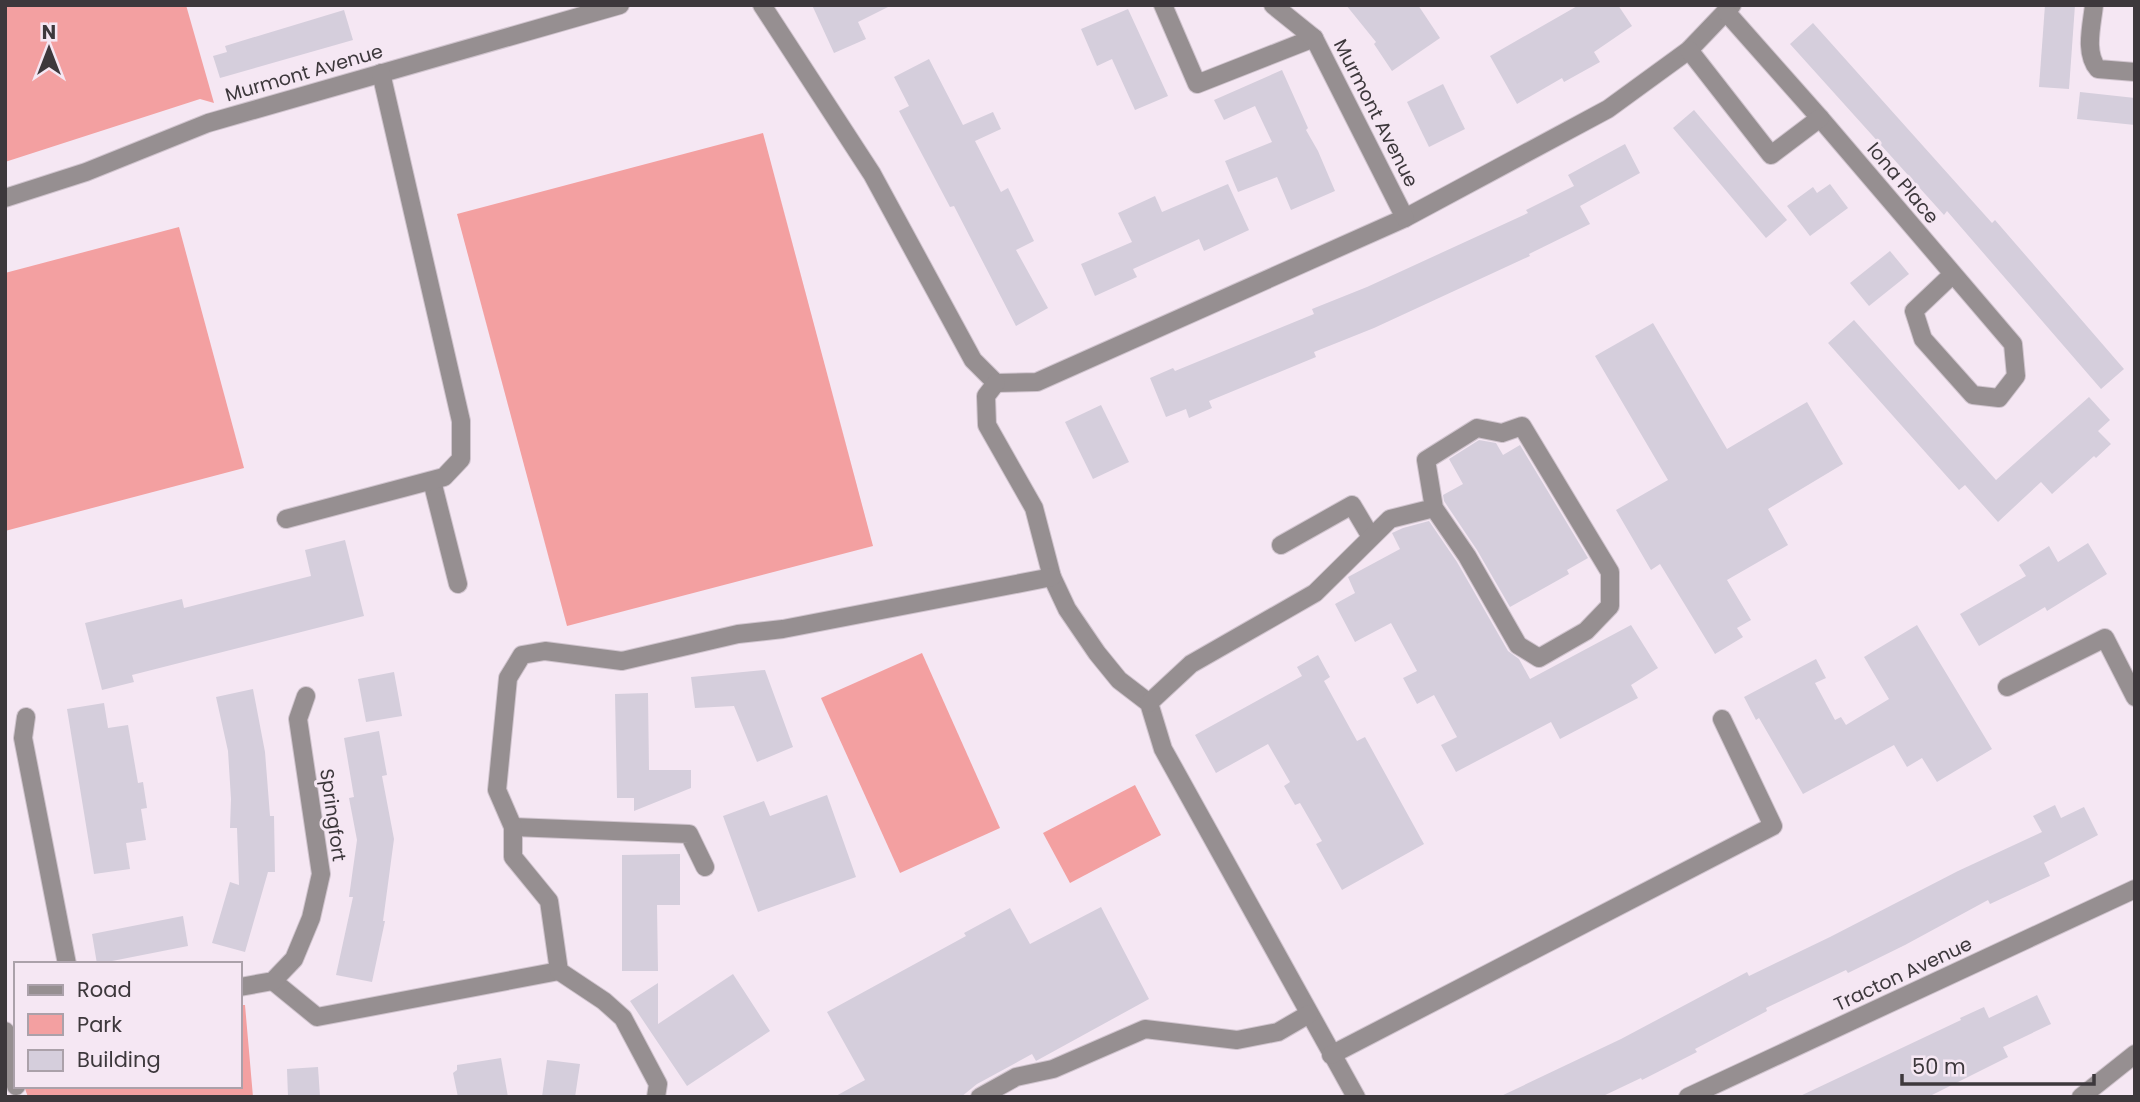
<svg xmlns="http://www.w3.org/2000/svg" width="2140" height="1102" viewBox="0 0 2140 1102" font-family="Poppins,sans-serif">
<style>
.green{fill:#f3a0a1}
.building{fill:#d5cedc}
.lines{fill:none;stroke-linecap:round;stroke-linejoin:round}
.minor-casing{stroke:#d0c4ce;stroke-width:20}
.minor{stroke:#968f91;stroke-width:18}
.labels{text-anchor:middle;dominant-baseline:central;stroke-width:6;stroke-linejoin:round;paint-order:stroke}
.street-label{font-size:19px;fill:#3d383c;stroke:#f5e7f3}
</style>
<rect width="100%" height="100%" fill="#f5e7f3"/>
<!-- green -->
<g class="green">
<polygon points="5,5 186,5 214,103 200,99 5,162"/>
<polygon points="763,133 873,546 567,626 457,214"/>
<polygon points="179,227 244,468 5,531 5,273"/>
<polygon points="922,653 1000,828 900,873 821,698"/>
<polygon points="1135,785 1161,835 1070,883 1043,833"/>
<polygon points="240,1005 245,1005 253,1097 28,1097 24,1086 240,1086"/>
</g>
<!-- building -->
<g class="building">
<polygon points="812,5 892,5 858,22 866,39 834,53"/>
<polygon points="1346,5 1418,5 1440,38 1392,71 1374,44 1376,42"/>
<polygon points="1579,5 1618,5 1632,26 1594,52 1600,62 1564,82 1562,78 1517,104 1490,56"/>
<polygon points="2045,5 2075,5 2069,89 2039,87"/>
<polygon points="1128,9 1168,96 1135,110 1112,59 1097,66 1081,29"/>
<polygon points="344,10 353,40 220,78 213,56 227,52 225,46"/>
<polygon points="1813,23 1992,223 1995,220 2124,369 2101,389 1947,211 1944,215 1790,44"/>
<polygon points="929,59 963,125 993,112 1001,129 975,141 1001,192 1008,188 1034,241 1016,250 1048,308 1016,326 954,206 950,207 899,111 909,106 894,77"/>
<polygon points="1282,70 1308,128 1306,130 1318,151 1335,191 1291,210 1277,177 1238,192 1225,161 1272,142 1255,106 1224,120 1214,100"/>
<polygon points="1443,84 1465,129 1429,147 1407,102"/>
<polygon points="2080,92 2135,98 2135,125 2077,119"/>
<polygon points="1694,110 1787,220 1766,238 1673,128"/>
<polygon points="1625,144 1640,173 1580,206 1590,224 1529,254 1530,256 1374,328 1314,352 1316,357 1209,401 1212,408 1189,418 1186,409 1166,417 1150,378 1173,368 1175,371 1314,314 1312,309 1367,287 1528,213 1526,210 1574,186 1568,175"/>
<polygon points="1228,184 1249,230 1204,251 1199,239 1133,269 1137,277 1095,296 1081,264 1132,242 1118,213 1155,196 1162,212"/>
<polygon points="1830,184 1848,208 1810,236 1787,206 1813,187 1817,193"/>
<polygon points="1890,251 1909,274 1869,306 1850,283"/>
<polygon points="1854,320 1996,480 2089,397 2110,420 2098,431 2111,444 2096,458 2094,456 2052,494 2041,482 1998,522 1965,485 1959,490 1828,343"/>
<polygon points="1653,323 1727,449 1807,402 1843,464 1768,509 1788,545 1727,580 1751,620 1737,628 1743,637 1715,654 1660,564 1651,570 1616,510 1668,480 1595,356"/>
<polygon points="1101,405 1129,462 1093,479 1065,422"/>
<polygon points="1479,440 1496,443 1503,455 1520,445 1588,558 1567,570 1569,574 1510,607 1477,550 1444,501 1443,495 1463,484 1449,459"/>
<polygon points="1429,521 1457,562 1508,651 1519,659 1530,679 1631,625 1658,668 1631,685 1638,698 1560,739 1551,722 1456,772 1441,745 1457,737 1434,695 1417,704 1403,678 1417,671 1391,623 1355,642 1335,604 1355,593 1348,577 1400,549 1392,533 1403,528"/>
<polygon points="345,540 364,616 132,675 134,682 102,690 85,623 182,599 184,608 311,576 305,550"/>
<polygon points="2088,543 2107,574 2047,611 2045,607 1979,646 1960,614 2026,576 2019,565 2049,546 2058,562"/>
<polygon points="1917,625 1992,749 1937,782 1922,758 1907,767 1894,745 1803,794 1759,718 1756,720 1744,697 1816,659 1826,678 1815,683 1835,720 1841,717 1846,725 1889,699 1864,657"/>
<polygon points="1318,655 1330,677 1324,681 1357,741 1365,737 1424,844 1342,890 1316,844 1322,841 1300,803 1295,805 1284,786 1290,782 1268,744 1216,773 1195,735 1302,676 1297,667"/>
<polygon points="765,670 793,747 757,762 734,706 695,708 691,677"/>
<polygon points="394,672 402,716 366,722 358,679"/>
<polygon points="253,689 265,752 270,816 274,816 275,872 268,872 245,952 212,943 230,882 239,885 237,828 230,828 231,799 228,751 216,697"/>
<polygon points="648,693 649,770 691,770 691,788 634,811 634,798 617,798 615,694"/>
<polygon points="104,703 108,728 128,725 138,783 143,782 147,808 141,809 146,840 126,843 130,869 94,874 67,709"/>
<polygon points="379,731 387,775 382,776 394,839 383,921 385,921 372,982 336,975 353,897 349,897 357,840 349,798 354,797 344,738"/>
<polygon points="827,795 856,877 758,912 723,816 764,801 770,816"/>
<polygon points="2055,805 2061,818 2084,807 2098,835 2044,863 2050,876 1990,904 1988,900 1905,945 1848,973 1846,970 1766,1008 1767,1011 1695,1049 1697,1052 1642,1080 1641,1078 1601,1097 1499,1097 1621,1039 1747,972 1749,976 1830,937 1958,871 2042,832 2033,816"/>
<polygon points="680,854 680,905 657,905 658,971 622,971 622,855"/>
<polygon points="1101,907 1149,999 1036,1061 1032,1054 977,1084 961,1097 834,1097 865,1080 827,1012 966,936 964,933 1010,908 1030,944"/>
<polygon points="183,916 188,946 97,964 92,934"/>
<polygon points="733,974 770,1031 687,1086 630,1001 658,983 658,1024"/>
<polygon points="2037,995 2051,1024 2003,1047 2008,1057 1928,1097 1798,1097 1961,1020 1960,1018 1984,1007 1989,1018"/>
<polygon points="501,1058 508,1097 458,1097 453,1073 457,1070 457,1065"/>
<polygon points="547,1060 580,1064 575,1097 542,1097"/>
<polygon points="318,1067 320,1097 288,1097 287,1069"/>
</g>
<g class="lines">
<defs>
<g id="minor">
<polyline points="762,5 872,174 973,360 996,383 1037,382 1405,218 1608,109 1689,50 1732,5"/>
<polyline points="1163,5 1197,84 1314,38"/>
<polyline points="1273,5 1314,38 1405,218"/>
<path d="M2094,5c-2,20 -10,48 4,64l37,3"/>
<polyline points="1727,13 1820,118 2013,344 2016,376 1999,398 1973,395 1923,339 1914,311 1953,274"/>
<polyline points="1689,50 1771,155 1820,118"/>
<polyline points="5,198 86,172 208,123 620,5"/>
<polyline points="996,383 986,396 987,425 1034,508 1052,577 1067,609 1097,653 1119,680 1149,703 1163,749 1356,1097"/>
<polyline points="432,481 458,584"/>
<polyline points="286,519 444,477 461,459 461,421 381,73"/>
<polyline points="1281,545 1352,505 1371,537"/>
<polyline points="2007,687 2105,638 2135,697"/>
<polyline points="1149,703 1191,664 1315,593 1390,519 1434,508 1467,556 1518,645 1539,658 1586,631 1610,606 1610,572 1522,426 1502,433 1477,428 1426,460 1434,508"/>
<polyline points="26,717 23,738 67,964"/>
<polyline points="513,827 689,834 705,867"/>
<polyline points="273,981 317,1017 559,971"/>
<polyline points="240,987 273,981 294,959 311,918 321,874 298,719 306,696"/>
<polyline points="5,1031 16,1086"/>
<polyline points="1331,1055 1773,826 1722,719"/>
<polyline points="656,1097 658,1084 623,1018 604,1001 559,971 549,901 513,857 513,827 497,790 508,678 522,655 545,651 622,661 738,634 783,629 1052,577"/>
<polyline points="980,1097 1016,1077 1053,1069 1145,1029 1237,1040 1278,1032 1309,1014"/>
<polyline points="1688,1097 2135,889"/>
<polyline points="2081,1097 2135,1054"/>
</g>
</defs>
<!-- minor casing -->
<use href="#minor" class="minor-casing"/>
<!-- minor -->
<use href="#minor" class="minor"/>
</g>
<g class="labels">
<!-- street labels -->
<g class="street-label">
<text transform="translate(304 73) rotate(-16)">Murmont Avenue</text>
<text transform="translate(1376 113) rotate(63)">Murmont Avenue</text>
<text transform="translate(1903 183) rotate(50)">Iona Place</text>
<text transform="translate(333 815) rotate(82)">Springfort</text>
<text transform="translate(1903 974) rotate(-25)">Tracton Avenue</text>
</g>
</g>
<!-- border -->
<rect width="2140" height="1102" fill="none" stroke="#3d383c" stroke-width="14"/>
<!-- legend -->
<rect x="14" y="962" width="228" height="126" fill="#f5e7f3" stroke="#aba1aa" stroke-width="2"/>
<rect x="28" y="985" width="35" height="10" fill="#968f91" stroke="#aba1aa" stroke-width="2"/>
<text x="77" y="997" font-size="21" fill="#3d383c">Road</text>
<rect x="28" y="1014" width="35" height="21" fill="#f3a0a1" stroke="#aba1aa" stroke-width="2"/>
<text x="77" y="1032" font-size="21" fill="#3d383c">Park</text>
<rect x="28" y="1050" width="35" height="21" fill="#d5cedc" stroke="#aba1aa" stroke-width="2"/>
<text x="77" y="1067" font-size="21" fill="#3d383c">Building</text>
<!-- north arrow -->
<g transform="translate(49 49)" stroke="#f5e7f3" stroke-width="5" paint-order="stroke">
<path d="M0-5L12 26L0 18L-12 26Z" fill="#3d383c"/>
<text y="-10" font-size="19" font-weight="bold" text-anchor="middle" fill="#3d383c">N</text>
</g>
<!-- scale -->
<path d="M1902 1074v10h192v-10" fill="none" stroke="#3d383c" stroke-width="3.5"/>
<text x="1912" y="1074" font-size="21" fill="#3d383c" stroke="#f5e7f3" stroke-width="5" paint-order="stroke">50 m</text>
</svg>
